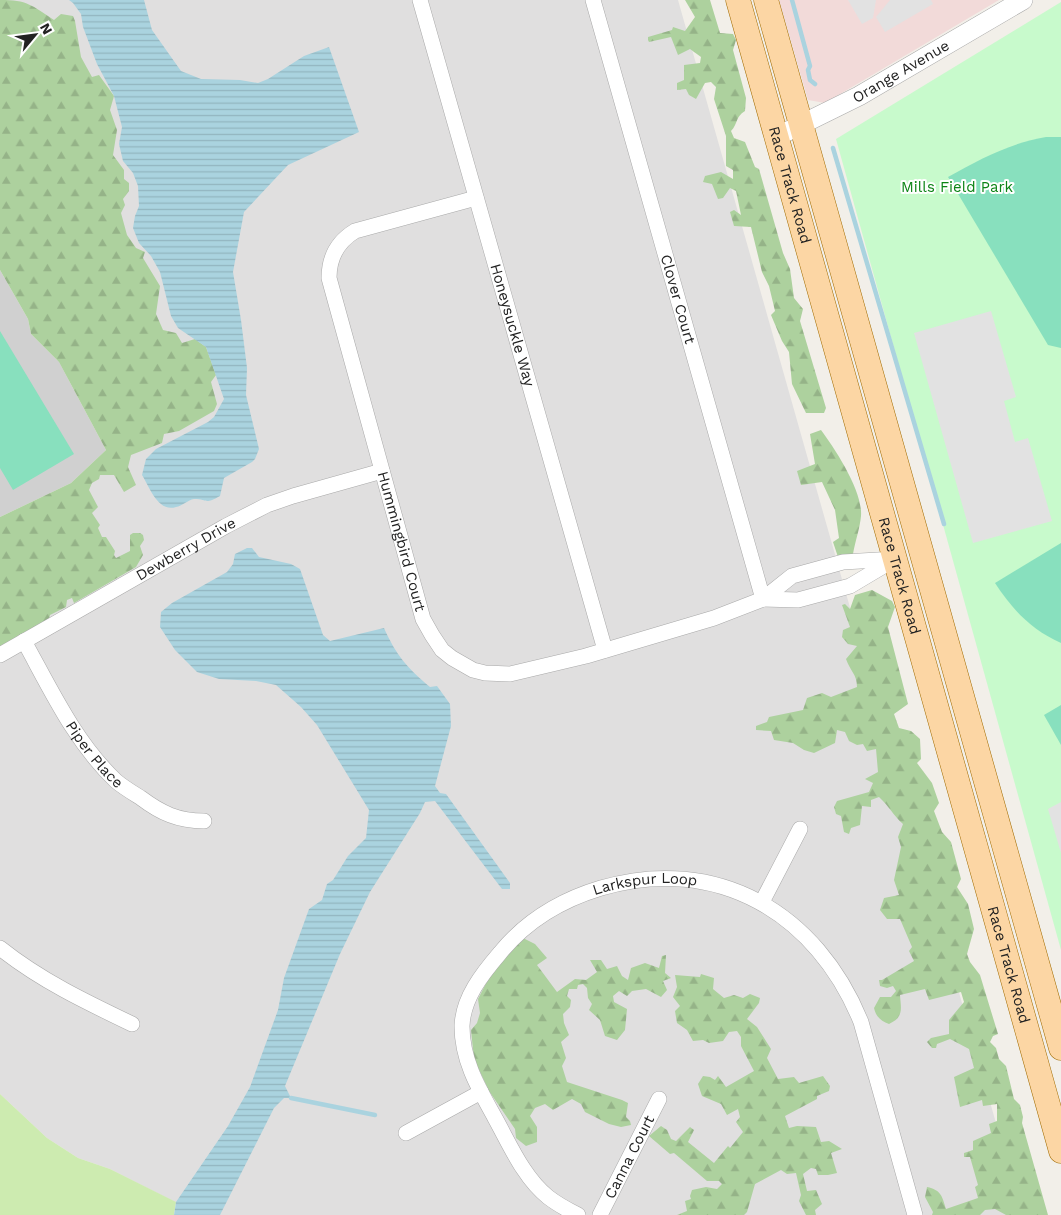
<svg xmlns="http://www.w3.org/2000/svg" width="1061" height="1215" viewBox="0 0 1061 1215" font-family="'Work Sans',sans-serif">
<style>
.residential{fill:#e0dfdf}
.commercial{fill:#f2dad9}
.religious{fill:#d0d0d0}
.grass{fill:#cdebb0}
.forest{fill:url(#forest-firs)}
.park{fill:#c8facc}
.pitch{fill:#88e0be}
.parking{fill:#e2e2e2}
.water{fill:url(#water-rules)}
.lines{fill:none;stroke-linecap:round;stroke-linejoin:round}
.stream{stroke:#aad3df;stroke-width:4.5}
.minor-casing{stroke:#a9a9a9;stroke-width:16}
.tertiary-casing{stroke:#a9a9a9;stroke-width:20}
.primary-casing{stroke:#a06b00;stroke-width:25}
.minor{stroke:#fff;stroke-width:15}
.tertiary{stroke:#fff;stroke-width:19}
.primary{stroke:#fcd6a4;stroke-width:24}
.labels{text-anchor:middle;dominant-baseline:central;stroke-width:4;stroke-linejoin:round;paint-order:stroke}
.street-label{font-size:15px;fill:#222;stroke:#fff}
.park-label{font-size:15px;fill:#0c8416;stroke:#fff}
</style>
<defs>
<pattern id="forest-firs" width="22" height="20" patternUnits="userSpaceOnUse" patternTransform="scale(1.25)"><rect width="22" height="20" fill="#add19e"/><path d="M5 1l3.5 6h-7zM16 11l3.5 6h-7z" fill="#95b388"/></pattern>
<pattern id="water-rules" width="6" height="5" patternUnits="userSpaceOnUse" patternTransform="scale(1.25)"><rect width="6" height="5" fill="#aad3df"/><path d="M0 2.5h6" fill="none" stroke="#92b5bf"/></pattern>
</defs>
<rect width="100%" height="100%" fill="#f2efe9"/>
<!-- residential -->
<polygon class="residential" points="0,0 678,0 1022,1215 201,1215 110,1169 78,1158 47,1138 0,1094 0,529 118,462 0,264"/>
<!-- commercial -->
<polygon class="commercial" points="779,0 999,0 825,103 808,100"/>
<!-- religious -->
<polygon class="religious" points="0,270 28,319 31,334 59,362 106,450 71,483 0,517"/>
<!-- grass -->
<polygon class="grass" points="0,1094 47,1138 78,1158 110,1169 176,1202 174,1215 0,1215"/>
<!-- forest -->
<g class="forest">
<path d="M0,0c28,0 31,5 54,20l7,-6 12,2 2,5 6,36 11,20 7,-2 15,21 -4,14 7,20 -4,25 11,15v9l5,4v8l-6,8 2,6 -4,8 6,22 9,13 9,4 -2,6 17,28 -4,28 7,16 13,3 6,10 13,-4 11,8 10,28 -5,7 6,22 -3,7 -35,20 -15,3 -2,9 -31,12 -3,12 8,18 -12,7 -10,-17h-14l-1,4 -7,4 -3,7 9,17 -6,6 8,12 -2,3 4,9h4l9,14 -1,4 2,3 14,-7v-16l3,-2h7l3,2 1,5 -4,6 3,9 -7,12 -62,36 -2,-5 -5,2 -1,7 -16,8 -1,4 -49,28v-130l71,-34 35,-33 -47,-88 -28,-28 -3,-15 -28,-49z"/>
<path d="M685,0h25l10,33 13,1 3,6 -3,10 13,48 -1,13c-10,6 -7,13 -14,20l3,7 11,4 10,25 4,2 24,84 7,16 4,29 9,11 -3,12 26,87 -2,5h-18l-14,-29 -3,-32 -7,-11 -11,-26 4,-4 -6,-25 -7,-14 -11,-45 -17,-1 -4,-14 4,-2 7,5 -5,-24 -6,-3 -7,10 -5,1 -6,-15 -9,-2 2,-6 16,-4 12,7v-9l-7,-4v-30l-12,-37 2,-12 -5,-5 -6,1 -9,16 -7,-4 -3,-6 -9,1v-7l7,-3v-15l16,-2 1,-6 -11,-8 -12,6 -7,-18 -22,5 -1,-2v-3l24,-7 1,-3 12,4 10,-14z"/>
<path d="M821,430c14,19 42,61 40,86 -1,12 -6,26 -8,38l-15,3 -5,-15 6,-4 -4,-28 -13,-28 -21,3 -4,-14 18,-7 -5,-30z"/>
<path d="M872,590l20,11 3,6 -7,20 20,77 -14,10 5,14 12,3 9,8 1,20 -4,4 15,20 7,20 -5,8 8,21 9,10 10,37 -4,8 11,17 6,25 -7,25 3,8 10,13 18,59 -5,2 -3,6 6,6 3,11 7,7 8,33 6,6 3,12 -1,6 26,92h-42l-11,-6 -10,1 -5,5h-48l1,-3 -8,-15 2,-10c14,3 15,9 19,22l32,-11 -3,-11 3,-2 -8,-28h-6v-4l9,-3v-9l18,-8 -2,-9 8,-3v-17l-14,2 -1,-6 -22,7 -6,-30 20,-9 -5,-19 -19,-10 -13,5 -1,4h-4l-5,-6 4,-4 18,-4v-14l15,-18 -3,-10 -32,8 -4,-11 -25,6c1,14 4,22 -11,29 -8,-3 -13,-7 -15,-16l6,-11h11l5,-6 -3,-5 -6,2 -7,-2 -1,-6h3l32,-19 -5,-10 3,-4 -12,-28h-13l-7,-9 4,-12 15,-3 -5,-15 7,-33 -3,-10 5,-13c-10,-9 -14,-18 -24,-27l-8,3v7l-9,-1 -2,19 -9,3 -2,6 -5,-2 -3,-16 -5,-2 -2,-7 3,-6 32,-9 4,-9 -8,-4 13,-7 -2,-23 -9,2 -4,-7 -6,1 -8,-4 -4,-9 -8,-2 -2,13 -21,10 -10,-3 -11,-7 -19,-3 -3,-9 -15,-1v-4l11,-4 2,-5 34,-7 4,-12 15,-5 9,4 26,-10c0,-13 -7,-16 -11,-28l11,-13 -9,-2 -6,-7 1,-7 7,-3 -8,-22 3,-1 5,5 5,-14z"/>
<polygon points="523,938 535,944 547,958 537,965 557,992 575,979 586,980 597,972 590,960 601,960 607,969 617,966 622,976 628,980 631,968 645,963 659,968 662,956 666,955 665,973 671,978 663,981 667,990 661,997 646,989 632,991 627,996 619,991 613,996 614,1002 627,1009 625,1030 617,1040 605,1036 600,1020 589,1010 592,1004 588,998 587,988 583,984 578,985 577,989 569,989 567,996 571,1000 570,1007 563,1014 564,1023 569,1035 561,1042 566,1058 562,1066 567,1082 622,1100 628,1103 626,1117 630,1121 631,1125 621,1127 609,1124 585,1112 581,1104 572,1099 553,1110 545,1104 535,1108 530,1116 537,1127 537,1142 526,1146 516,1138 515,1129 489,1091 474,1059 471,1030 477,1023 480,1013 478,999 497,962"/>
<polygon points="701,974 714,978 713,989 724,998 734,995 743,998 750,994 760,998 759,1003 747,1019 757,1027 771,1049 767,1058 778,1079 794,1077 799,1083 823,1076 830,1086 829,1091 817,1096 817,1099 785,1116 789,1128 797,1126 816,1127 821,1142 829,1141 842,1149 831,1153 837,1173 828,1175 818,1175 816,1169 811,1168 803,1174 807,1191 816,1190 822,1204 815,1210 816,1215 806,1215 799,1201 801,1195 796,1173 787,1174 781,1170 755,1184 747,1212 744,1215 677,1215 687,1211 685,1201 691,1199 690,1196 692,1190 706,1187 717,1189 722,1184 719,1181 707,1181 674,1153 670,1154 649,1136 661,1126 667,1130 671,1139 676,1141 690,1127 694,1130 688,1142 714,1163 728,1146 730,1148 743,1132 736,1122 740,1117 738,1109 727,1115 721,1104 702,1096 698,1084 703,1076 710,1077 715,1080 718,1076 726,1087 754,1071 741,1046 741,1037 737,1031 729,1032 723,1041 709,1043 703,1040 693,1041 687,1030 677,1023 675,1011 680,1006 673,997 677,987 675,975 700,977"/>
</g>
<!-- park -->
<polygon class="park" points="1061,2 1061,950 836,139"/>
<!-- pitch -->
<g class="pitch">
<path d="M1046,137h15v211l-13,-3 -100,-168c32,-18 62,-34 98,-40z"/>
<polygon points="0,331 74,454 13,490 0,468"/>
<path d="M1061,543v100c-30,-13 -49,-34 -66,-60z"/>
<polygon points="1061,705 1061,745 1044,715"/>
</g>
<!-- parking -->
<g class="parking">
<polygon points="848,0 876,0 873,18 862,24"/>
<polygon points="890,0 931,0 933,4 885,32 876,17"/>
<polygon points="991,311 1016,397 1004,401 1015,442 1028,438 1052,521 973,543 914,333"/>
<polygon points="1061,802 1061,853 1048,809"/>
</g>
<!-- water -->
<g class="water">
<path d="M69,0h75l8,30 29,41 20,8 39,1 18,3 10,-4 36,-23 25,-9 30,85 -71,33 -44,47 -11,60 8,48 6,48 -1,27 13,54 -4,10 -3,3 -28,16 -4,18c-16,9 -12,3 -26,3 -6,1 -12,7 -18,8 -18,6 -27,-21 -34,-32l4,-16 10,-10 52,-27 6,-5 10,-18 -18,-52 -28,-19 -7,-12 -11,-44 -9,-16 -12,-13 -6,-15 2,-12 4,-10 -1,-20 -5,-13 -10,-12 -4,-17 3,-17 -8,-31 -17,-32 -14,-37 -2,-13 -8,-11z"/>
<path d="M247,548h5l7,9 32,7 9,5 23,66 7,6 54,-13c12,27 23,40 46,59l7,-1 13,18 1,22 -16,60 5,7 6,1 64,89v6h-8l-67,-88 -10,1 -5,11 -50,79 -30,62 -55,132 6,12h-7l-10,10 -54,107h-46l2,-13 52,-76 22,-39 28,-77 6,-32 25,-69 13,-9 5,-16 6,-4 15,-24 18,-18 3,-28 -52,-85 -16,-18 -25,-22 -20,-4 -37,-2 -22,-7 -22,-22 -15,-23 1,-15 11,-9 55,-31 6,-8 2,-10z"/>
</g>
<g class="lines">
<!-- stream -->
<g class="stream">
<polyline points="792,0 810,66 808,70 810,80 815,84"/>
<polyline points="833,148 944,524"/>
<polyline points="291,1098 375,1115"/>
</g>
<defs>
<g id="minor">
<path id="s1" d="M420,0l185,650"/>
<path id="s2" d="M593,0l170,599"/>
<path id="s3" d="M476,198l-121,33c-18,11 -26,27 -26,47l94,341 9,16 10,15 10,8 21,12 12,3 25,1 76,-18 128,-38 49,-19 29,-23 51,-14 52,-3"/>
<polyline points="763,599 798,600 850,586 892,561"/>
<path id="s4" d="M24,641c27,49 51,101 92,140 7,6 17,12 25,17 20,15 37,23 63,23"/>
<path id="s5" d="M0,655l226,-129 41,-21 26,-9 89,-25"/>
<polyline points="762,902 800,829"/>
<path d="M0,948c40,32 86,54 132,76"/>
<polyline points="406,1133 481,1092"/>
<path id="s6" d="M578,1215c-10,-5 -21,-11 -30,-18 -24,-19 -38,-52 -53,-79 -16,-29 -33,-57 -33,-92 1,-28 20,-52 38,-73 26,-32 61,-53 101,-65 116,-34 216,25 260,134l54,193"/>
<path id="s7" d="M600,1215l59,-116"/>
</g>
<g id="tertiary">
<path id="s8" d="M776,137l83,-41 164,-96"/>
</g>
<g id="primary">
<path id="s9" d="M738,0l323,1151"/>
<polyline points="766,0 1061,1048"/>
</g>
</defs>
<!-- minor casing -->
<use href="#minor" class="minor-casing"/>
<!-- tertiary casing -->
<use href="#tertiary" class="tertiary-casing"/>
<!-- primary casing -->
<use href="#primary" class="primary-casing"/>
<!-- minor -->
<use href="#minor" class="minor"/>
<!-- tertiary -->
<use href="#tertiary" class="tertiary"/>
<!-- primary -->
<use href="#primary" class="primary"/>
</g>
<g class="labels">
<!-- street labels -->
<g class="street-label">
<text stroke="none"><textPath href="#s8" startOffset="141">Orange Avenue</textPath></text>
<text stroke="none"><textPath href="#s9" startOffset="192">Race Track Road</textPath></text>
<text stroke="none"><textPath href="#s2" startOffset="311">Clover Court</textPath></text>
<text stroke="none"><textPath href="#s1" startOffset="338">Honeysuckle Way</textPath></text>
<text stroke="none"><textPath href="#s3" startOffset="455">Hummingbird Court</textPath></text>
<text stroke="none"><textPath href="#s5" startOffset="214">Dewberry Drive</textPath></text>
<text stroke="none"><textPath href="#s9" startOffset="598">Race Track Road</textPath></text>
<text stroke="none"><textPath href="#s4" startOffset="134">Piper Place</textPath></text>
<text stroke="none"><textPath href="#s6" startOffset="480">Larkspur Loop</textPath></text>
<text stroke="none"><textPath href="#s9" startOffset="1002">Race Track Road</textPath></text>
<text stroke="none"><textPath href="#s7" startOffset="65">Canna Court</textPath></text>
</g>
<!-- park labels -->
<g class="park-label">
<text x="957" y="187">Mills Field Park</text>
</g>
</g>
<!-- north arrow -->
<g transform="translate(35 35) rotate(61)" stroke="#ffffff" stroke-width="4" paint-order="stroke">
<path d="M0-4L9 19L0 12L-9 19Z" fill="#222222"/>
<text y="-8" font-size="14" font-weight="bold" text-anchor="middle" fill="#222222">N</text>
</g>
</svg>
